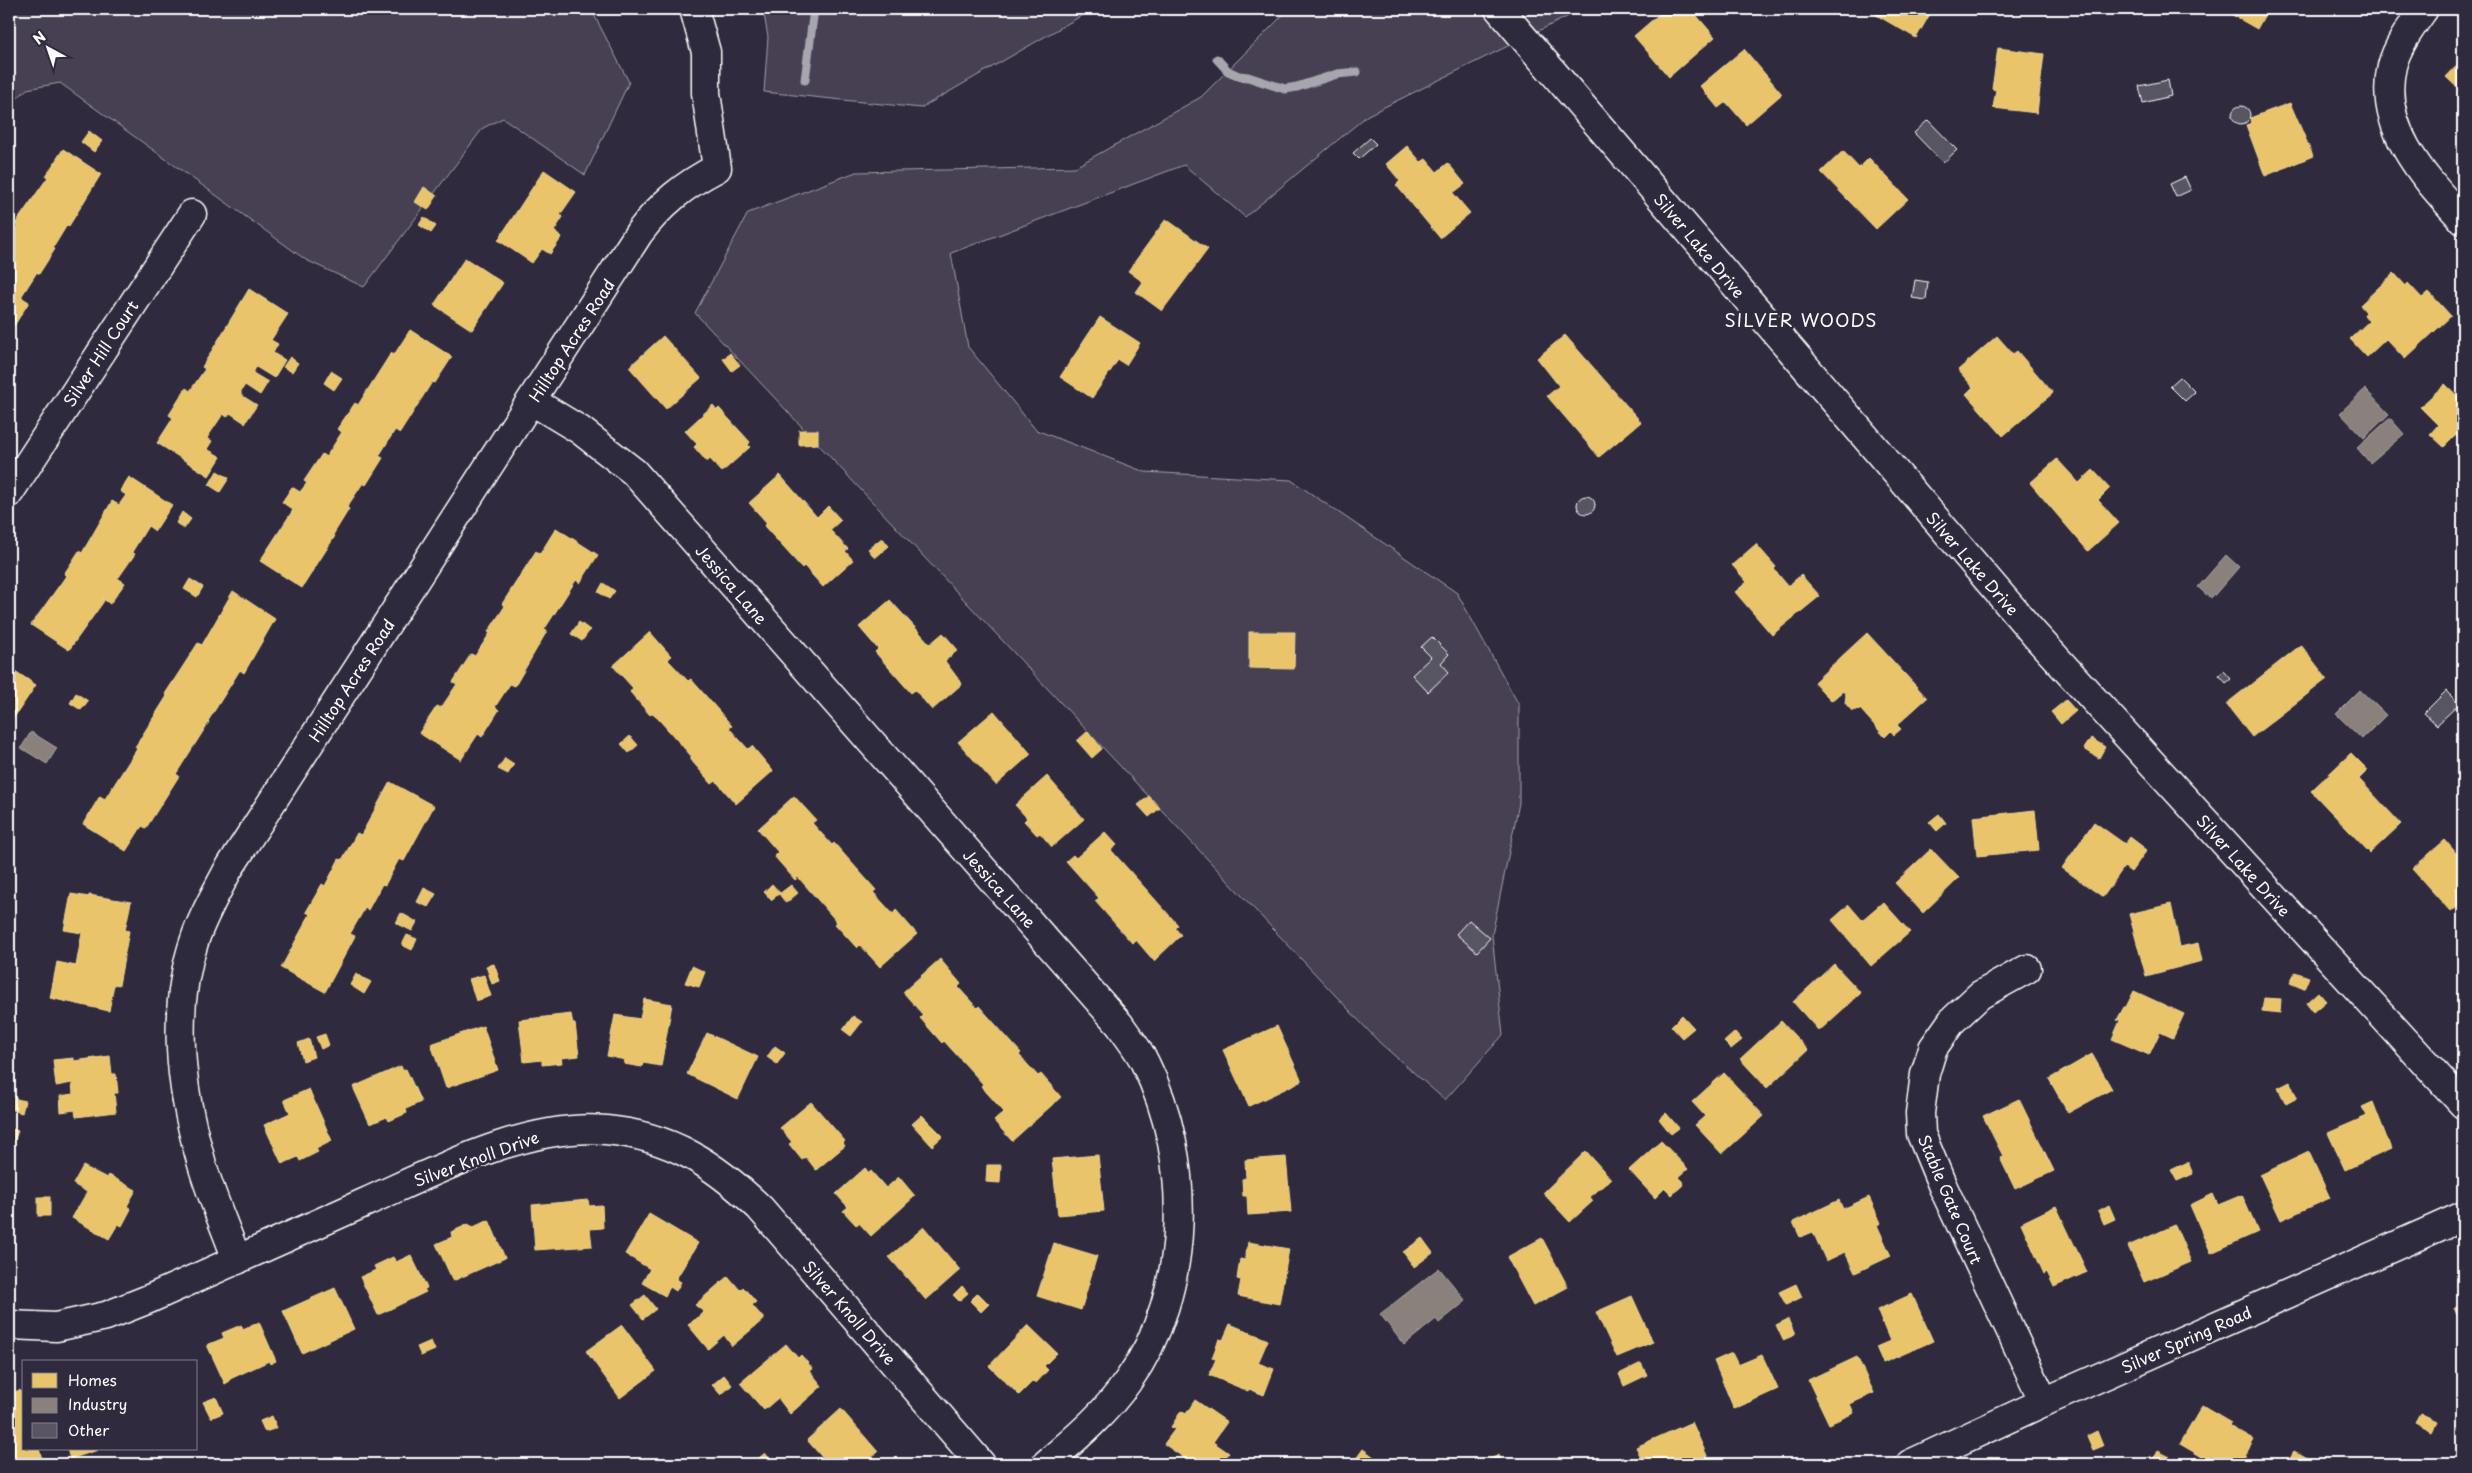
<svg xmlns="http://www.w3.org/2000/svg" width="2472" height="1473" viewBox="0 0 2472 1473" font-family="'Playpen Sans',sans-serif">
<style>
.green{fill:#464152;stroke:#a2a0a8}
.homes{fill:#e9c46a;stroke:#f0d697}
.industry{fill:#8a817c;stroke:#ada7a3}
.lines{fill:none;stroke-linecap:round;stroke-linejoin:round}
.stream{stroke:#a7a6ad;stroke-width:9}
.building{fill:#595564;stroke:#fff}
.minor-casing{stroke:#fff;stroke-width:31}
.minor{stroke:#2f2a3d;stroke-width:28}
.labels{text-anchor:middle;dominant-baseline:central;stroke-width:5;stroke-linejoin:round;paint-order:stroke}
.street-label{font-size:16px;fill:#fff;stroke:#2f2a3d}
.neighbourhood-label{font-size:18px;letter-spacing:1px;fill:#fff;stroke:#2f2a3d}
</style>
<rect width="100%" height="100%" fill="#2f2a3d"/>
<filter id="ink" filterUnits="userSpaceOnUse"><feTurbulence type="fractalNoise" baseFrequency=".02" numOctaves="2"/><feDisplacementMap in="SourceGraphic" scale="10" xChannelSelector="R" yChannelSelector="G"/><feConvolveMatrix kernelMatrix="1 2 1 2 8 2 1 2 1" color-interpolation-filters="sRGB"/></filter>
<g filter="url(#ink)">
<!-- green -->
<g class="green">
<polygon points="9,9 591,9 629,82 585,175 503,118 483,128 364,287 306,260 60,83 27,89 9,106"/>
<polygon points="763,9 1093,9 921,108 764,92 768,37"/>
<polygon points="1289,9 1583,9 1368,115 1245,217 1184,165 951,253 968,347 1036,430 1145,472 1291,480 1457,593 1519,705 1519,803 1492,935 1503,1035 1445,1100 1380,1043 695,313 748,213 856,172 1075,167 1201,97"/>
</g>
<!-- homes -->
<g class="homes">
<polygon points="1665,9 1691,9 1715,37 1669,77 1634,36"/>
<polygon points="1866,9 1933,9 1916,38"/>
<polygon points="2222,9 2268,9 2257,29"/>
<polygon points="1998,48 2044,54 2037,113 1993,108 1996,90 1992,89"/>
<polygon points="1744,49 1782,94 1746,125 1726,102 1718,108 1700,86"/>
<polygon points="2463,59 2463,93 2446,77"/>
<polygon points="2290,103 2313,156 2265,176 2246,125 2252,123 2250,118"/>
<polygon points="89,131 102,141 94,152 81,142"/>
<polygon points="1407,146 1421,162 1426,159 1437,172 1448,163 1465,184 1453,193 1470,213 1440,238 1396,185 1400,181 1386,164"/>
<polygon points="63,149 101,174 69,226 67,225 53,248 55,249 39,274 37,272 21,297 29,302 12,329 9,327 9,238 17,226 15,224 48,177 46,176"/>
<polygon points="1843,151 1859,168 1869,158 1908,199 1876,229 1821,172"/>
<polygon points="544,170 576,192 560,215 563,217 554,231 562,237 550,254 542,249 532,263 498,240"/>
<polygon points="424,187 437,196 428,210 415,202"/>
<polygon points="424,217 436,226 431,233 419,225"/>
<polygon points="1166,219 1208,249 1162,311 1136,292 1143,282 1128,271"/>
<polygon points="465,258 503,283 472,330 434,305"/>
<polygon points="2394,273 2406,286 2408,283 2422,298 2429,292 2451,316 2405,359 2386,339 2367,357 2350,339 2369,321 2364,315 2366,312 2360,305"/>
<polygon points="249,289 288,314 271,340 278,344 273,353 285,360 274,378 256,367 253,373 268,382 260,395 245,385 241,391 241,395 257,405 245,423 230,413 227,417 223,414 207,438 212,441 207,449 221,457 209,476 157,443 173,418 169,415 186,388 190,391 205,369 202,367"/>
<polygon points="1100,317 1140,343 1126,365 1118,360 1092,398 1060,377"/>
<polygon points="410,330 452,357 435,383 432,382 400,433 395,430 379,456 383,458 366,485 363,483 347,507 349,509 333,535 335,536 302,588 260,561 293,510 282,502 292,487 300,492 307,483 304,481 322,454 326,457 342,432 337,429 355,403 358,405 391,353 394,355"/>
<polygon points="1565,335 1641,422 1599,457 1547,396 1559,386 1537,358"/>
<polygon points="663,336 701,378 666,409 629,367"/>
<polygon points="1997,336 2013,354 2017,351 2053,393 2003,436 1966,394 1973,387 1958,370"/>
<polygon points="730,353 740,365 732,371 723,359"/>
<polygon points="290,357 298,363 292,372 283,367"/>
<polygon points="331,371 342,378 334,390 324,383"/>
<polygon points="2445,384 2463,401 2463,443 2456,435 2444,447 2430,434 2438,425 2420,407"/>
<polygon points="713,405 717,410 719,408 750,442 748,445 750,447 722,472 710,459 707,462 694,447 697,444 685,431"/>
<polygon points="799,430 818,430 818,444 799,445"/>
<polygon points="2057,459 2079,483 2093,470 2110,488 2098,500 2119,523 2088,551 2030,483"/>
<polygon points="217,471 229,478 220,492 209,485"/>
<polygon points="780,475 817,517 828,506 841,520 830,530 848,549 845,551 853,560 823,587 804,566 802,568 764,526 767,523 749,503"/>
<polygon points="129,477 172,505 155,531 148,526 132,552 135,554 119,577 116,577 125,583 110,604 102,598 104,601 69,650 31,625 66,576 64,574 79,551 82,553 112,501 119,505 126,495 120,491"/>
<polygon points="182,512 191,519 184,529 176,523"/>
<polygon points="556,528 598,555 580,583 576,580 544,630 547,631 515,686 510,684 495,707 499,710 482,737 478,734 461,760 419,733 437,706 441,708 457,684 453,682 471,654 475,656 490,633 488,632 505,606 502,604 536,551 540,554"/>
<polygon points="882,538 889,546 875,558 868,549"/>
<polygon points="1756,544 1776,567 1774,569 1788,586 1801,575 1820,596 1772,635 1735,592 1747,582 1732,565"/>
<polygon points="190,579 203,587 197,597 184,589"/>
<polygon points="603,583 615,591 609,599 598,592"/>
<polygon points="233,591 275,619 244,673 240,670 208,721 209,722 176,774 179,776 146,828 142,826 126,851 83,824 100,796 105,799 137,749 135,747 167,696 165,694 198,643 202,645"/>
<polygon points="890,600 930,644 943,633 958,650 945,661 962,684 932,710 915,690 911,693 875,652 878,649 859,627"/>
<polygon points="579,622 590,630 582,641 571,634"/>
<polygon points="650,632 671,656 668,660 688,681 691,679 732,726 729,728 748,749 752,746 773,771 736,804 716,781 712,784 690,759 692,757 653,713 650,715 630,692 633,688 613,666"/>
<polygon points="1249,632 1295,632 1294,669 1249,668"/>
<polygon points="1867,633 1927,698 1897,725 1901,729 1894,735 1891,731 1885,737 1860,709 1852,711 1845,703 1846,695 1843,691 1831,701 1814,682"/>
<polygon points="2301,645 2327,679 2252,737 2226,704"/>
<polygon points="9,667 36,685 11,722 9,721"/>
<polygon points="76,693 88,701 81,710 70,703"/>
<polygon points="2066,700 2076,711 2061,724 2051,712"/>
<polygon points="994,711 1031,754 996,785 958,742"/>
<polygon points="1088,731 1102,749 1092,758 1077,741"/>
<polygon points="630,736 638,745 629,753 621,744"/>
<polygon points="2091,738 2105,747 2099,758 2084,749"/>
<polygon points="2351,753 2368,770 2359,779 2401,824 2370,853 2311,791"/>
<polygon points="505,758 514,764 508,774 498,769"/>
<polygon points="1047,776 1084,819 1052,847 1040,833 1037,835 1024,821 1027,818 1015,805"/>
<polygon points="390,782 434,806 404,861 399,859 385,885 382,884 368,910 365,908 350,934 355,936 325,992 281,968 310,914 306,912 322,884 325,886 339,859 342,860 357,833 361,835"/>
<polygon points="794,796 816,820 812,823 832,845 834,843 876,890 873,892 893,914 896,910 917,934 880,967 860,945 857,948 835,924 837,922 798,877 795,880 774,856 778,852 758,829"/>
<polygon points="1149,796 1160,808 1149,817 1138,805"/>
<polygon points="2035,810 2039,850 1977,856 1973,817"/>
<polygon points="1939,814 1946,823 1937,831 1929,822"/>
<polygon points="2094,822 2125,844 2130,837 2147,850 2131,872 2124,867 2103,897 2062,868"/>
<polygon points="1105,832 1117,845 1111,850 1178,925 1175,928 1181,935 1154,961 1136,940 1132,943 1095,901 1099,898 1066,861 1073,855 1076,858"/>
<polygon points="2445,840 2463,861 2463,902 2451,912 2412,869"/>
<polygon points="1931,849 1959,878 1923,913 1895,883"/>
<polygon points="772,884 780,893 771,900 764,892"/>
<polygon points="791,885 798,893 786,903 779,894"/>
<polygon points="424,888 436,894 428,907 417,902"/>
<polygon points="71,894 89,897 89,895 131,902 125,930 129,931 119,985 114,984 109,1011 50,998 57,962 76,966 82,933 64,930"/>
<polygon points="1883,902 1910,932 1871,966 1832,920 1849,905 1862,920"/>
<polygon points="2171,904 2180,947 2198,943 2202,961 2146,976 2129,914"/>
<polygon points="401,913 417,922 412,931 396,923"/>
<polygon points="407,935 417,939 412,950 402,945"/>
<polygon points="940,959 961,984 958,987 977,1008 979,1006 1021,1053 1019,1055 1038,1076 1041,1074 1061,1097 1012,1141 994,1121 1004,1112 981,1086 983,1084 944,1041 942,1043 920,1018 923,1015 903,992"/>
<polygon points="494,964 500,981 492,984 486,966"/>
<polygon points="1834,964 1861,993 1819,1031 1793,1002"/>
<polygon points="692,966 705,972 699,987 685,983"/>
<polygon points="2295,972 2309,977 2304,989 2290,983"/>
<polygon points="356,974 371,982 364,994 350,985"/>
<polygon points="484,975 491,996 476,1001 469,979"/>
<polygon points="2134,991 2184,1014 2173,1038 2160,1032 2149,1055 2112,1039 2120,1021 2117,1020 2124,1007 2126,1007"/>
<polygon points="2318,992 2326,1001 2313,1012 2306,1003"/>
<polygon points="2264,998 2281,999 2280,1013 2262,1011"/>
<polygon points="644,999 672,1004 661,1066 643,1063 642,1067 624,1064 625,1060 607,1056 615,1015 640,1019"/>
<polygon points="571,1014 573,1024 575,1024 579,1056 561,1058 562,1063 542,1065 542,1060 524,1062 519,1020"/>
<polygon points="1682,1015 1694,1028 1682,1038 1671,1026"/>
<polygon points="853,1016 862,1022 851,1036 843,1030"/>
<polygon points="1781,1021 1808,1050 1767,1088 1740,1059"/>
<polygon points="483,1026 498,1070 446,1088 431,1044"/>
<polygon points="1277,1026 1302,1081 1249,1106 1223,1050"/>
<polygon points="1735,1032 1742,1040 1731,1049 1724,1042"/>
<polygon points="707,1033 758,1057 738,1099 687,1074"/>
<polygon points="325,1034 329,1045 321,1049 316,1037"/>
<polygon points="309,1039 314,1057 303,1061 298,1043"/>
<polygon points="775,1046 785,1053 777,1064 767,1057"/>
<polygon points="2092,1054 2112,1089 2068,1113 2049,1079"/>
<polygon points="110,1056 112,1074 116,1074 118,1093 114,1093 116,1112 76,1117 75,1110 61,1112 60,1096 73,1094 72,1083 56,1086 53,1060 74,1058 74,1061"/>
<polygon points="401,1066 403,1071 406,1069 421,1102 406,1109 407,1113 389,1121 387,1117 370,1124 353,1087"/>
<polygon points="1724,1073 1764,1116 1722,1154 1695,1125 1705,1116 1692,1102"/>
<polygon points="2290,1082 2297,1098 2286,1104 2278,1088"/>
<polygon points="309,1089 332,1141 316,1149 318,1152 300,1161 298,1157 282,1164 264,1125 290,1113 284,1100"/>
<polygon points="9,1097 25,1101 22,1113 9,1109"/>
<polygon points="2019,1099 2054,1171 2015,1189 2000,1158 2003,1156 1983,1116"/>
<polygon points="811,1102 845,1141 843,1143 845,1146 816,1170 806,1157 802,1160 789,1144 792,1142 780,1128"/>
<polygon points="2373,1102 2391,1149 2345,1170 2328,1133 2367,1116 2362,1107"/>
<polygon points="1666,1113 1679,1128 1671,1134 1659,1119"/>
<polygon points="922,1115 943,1136 932,1146 912,1124"/>
<polygon points="9,1128 18,1131 13,1144 9,1142"/>
<polygon points="1661,1141 1688,1169 1679,1177 1684,1184 1672,1195 1665,1188 1655,1198 1629,1170"/>
<polygon points="1586,1151 1611,1179 1590,1197 1593,1201 1570,1222 1543,1193"/>
<polygon points="2309,1152 2330,1198 2281,1220 2260,1175"/>
<polygon points="1098,1155 1104,1211 1058,1215 1052,1159"/>
<polygon points="1286,1157 1291,1212 1248,1215 1247,1196 1243,1196 1242,1179 1246,1178 1245,1160"/>
<polygon points="2188,1162 2193,1174 2177,1181 2171,1170"/>
<polygon points="987,1165 1001,1165 1000,1183 986,1182"/>
<polygon points="83,1166 107,1178 109,1175 136,1190 127,1206 131,1209 122,1226 118,1224 109,1239 72,1218 87,1192 73,1184"/>
<polygon points="865,1168 869,1173 871,1171 886,1188 899,1177 915,1196 871,1236 859,1223 856,1225 843,1211 848,1207 836,1194"/>
<polygon points="2213,1194 2218,1205 2242,1195 2258,1232 2211,1253 2190,1205"/>
<rect x="38" y="1197" width="12" height="19"/>
<polygon points="1869,1197 1881,1223 1877,1225 1891,1256 1855,1273 1845,1252 1826,1261 1813,1232 1800,1237 1793,1222 1839,1200 1843,1209"/>
<polygon points="588,1200 589,1206 602,1205 603,1228 590,1229 592,1246 535,1250 532,1205"/>
<polygon points="2109,1205 2115,1219 2104,1224 2098,1211"/>
<polygon points="2056,1206 2087,1272 2054,1287 2047,1272 2044,1274 2021,1223"/>
<polygon points="649,1214 698,1243 676,1279 681,1282 676,1291 670,1287 665,1296 642,1283 650,1269 625,1254"/>
<polygon points="489,1220 505,1258 453,1281 436,1244 452,1237 451,1232 469,1224 471,1228"/>
<polygon points="2175,1225 2191,1262 2144,1282 2128,1246"/>
<polygon points="924,1227 960,1270 926,1300 889,1257"/>
<polygon points="1422,1238 1433,1253 1414,1267 1403,1252"/>
<polygon points="1542,1238 1568,1287 1533,1306 1507,1257"/>
<polygon points="1248,1242 1289,1249 1279,1304 1238,1296 1241,1280 1237,1279 1240,1259 1245,1260"/>
<polygon points="1054,1243 1097,1256 1081,1310 1037,1296"/>
<polygon points="411,1255 427,1288 424,1289 426,1292 378,1315 360,1277 376,1270 374,1266 393,1257 396,1262"/>
<polygon points="728,1276 740,1290 743,1287 756,1302 752,1305 764,1319 732,1346 724,1335 708,1349 688,1325 704,1312 695,1305"/>
<polygon points="1796,1284 1802,1297 1786,1305 1779,1292"/>
<polygon points="962,1286 968,1293 959,1301 953,1295"/>
<polygon points="335,1288 354,1329 302,1353 283,1311"/>
<polygon points="978,1293 989,1304 981,1312 970,1301"/>
<polygon points="1912,1294 1933,1341 1883,1363 1876,1347 1890,1341 1877,1310"/>
<polygon points="645,1295 656,1309 643,1319 632,1305"/>
<polygon points="1632,1296 1653,1342 1617,1357 1596,1312"/>
<polygon points="2463,1303 2463,1328 2454,1308"/>
<polygon points="1788,1319 1795,1335 1783,1340 1776,1325"/>
<polygon points="259,1322 276,1361 270,1364 269,1361 230,1379 230,1381 225,1384 207,1345 224,1338 222,1333 241,1325 243,1330"/>
<polygon points="1230,1324 1268,1340 1258,1363 1274,1369 1264,1395 1249,1389 1248,1391 1209,1375 1216,1359 1212,1358 1219,1339 1223,1340"/>
<polygon points="622,1325 656,1371 620,1398 586,1351"/>
<polygon points="1028,1325 1057,1353 1044,1366 1048,1370 1036,1383 1033,1381 1019,1395 989,1366"/>
<polygon points="431,1341 435,1350 421,1356 417,1347"/>
<polygon points="786,1344 798,1358 801,1355 813,1369 810,1371 822,1386 790,1414 778,1398 764,1410 740,1383"/>
<polygon points="1732,1353 1738,1365 1762,1355 1778,1389 1734,1409 1714,1361"/>
<polygon points="1857,1357 1874,1393 1850,1404 1854,1413 1829,1424 1808,1380"/>
<polygon points="1641,1363 1647,1375 1624,1386 1619,1374"/>
<polygon points="724,1375 732,1385 721,1395 712,1385"/>
<polygon points="20,1390 24,1403 24,1449 39,1449 43,1462 36,1464 14,1464 9,1449 9,1394"/>
<polygon points="216,1397 223,1413 211,1418 203,1402"/>
<polygon points="1195,1400 1227,1422 1213,1442 1229,1453 1221,1464 1193,1464 1164,1444 1175,1429 1171,1427 1181,1411 1186,1414"/>
<polygon points="2202,1406 2231,1423 2229,1426 2254,1440 2240,1464 2225,1464 2211,1456 2209,1461 2180,1444"/>
<polygon points="841,1409 878,1452 864,1464 828,1464 807,1440"/>
<polygon points="2420,1413 2437,1421 2432,1431 2415,1422"/>
<polygon points="272,1416 277,1428 265,1432 260,1421"/>
<polygon points="1692,1422 1708,1458 1694,1464 1644,1464 1636,1447"/>
<polygon points="2097,1431 2103,1446 2093,1450 2087,1436"/>
<polygon points="67,1449 97,1449 98,1450 70,1459"/>
<polygon points="1363,1449 1374,1457 1368,1464 1355,1464 1353,1463"/>
<polygon points="2158,1451 2184,1464 2151,1464"/>
<polygon points="2295,1451 2318,1464 2287,1464"/>
<polygon points="765,1453 774,1464 752,1464"/>
<polygon points="1499,1455 1503,1464 1479,1464"/>
</g>
<!-- industry -->
<g class="industry">
<polygon points="2365,389 2389,414 2364,438 2340,413"/>
<polygon points="2390,418 2404,434 2370,463 2357,448"/>
<polygon points="2226,555 2239,567 2211,599 2198,587"/>
<polygon points="2360,690 2386,715 2362,739 2336,714"/>
<polygon points="31,732 57,748 47,764 21,748"/>
<polygon points="1439,1268 1466,1301 1439,1323 1436,1319 1404,1345 1380,1314"/>
</g>
<g class="lines">
<!-- stream -->
<g class="stream">
<polyline points="1217,59 1228,71 1239,76 1248,77 1285,89 1297,87 1337,74 1357,72"/>
<polyline points="805,80 814,9"/>
</g>
</g>
<!-- building -->
<g class="building">
<polygon points="2168,80 2171,96 2143,103 2139,86"/>
<circle cx="2241" cy="115" r="9"/>
<polygon points="1928,120 1957,150 1943,163 1914,133"/>
<polygon points="1370,138 1376,144 1359,159 1353,153"/>
<polygon points="2185,177 2191,190 2176,197 2170,184"/>
<polygon points="1915,280 1928,282 1926,300 1912,298"/>
<polygon points="2180,377 2195,392 2185,401 2170,386"/>
<circle cx="1586" cy="505" r="9"/>
<polygon points="1432,637 1449,654 1441,663 1449,672 1428,692 1412,675 1431,657 1421,647"/>
<polygon points="2224,671 2231,679 2226,683 2219,675"/>
<polygon points="2446,691 2459,704 2437,725 2424,713"/>
<polygon points="1469,920 1490,938 1477,952 1456,934"/>
</g>
<g class="lines">
<defs>
<g id="minor">
<polyline points="1499,9 2035,635 2463,1104"/>
<path d="M2424,9c-12,17 -27,37 -32,57 -15,62 33,112 71,154"/>
<path d="M532,401l48,29 54,42 486,553c8,12 19,25 25,38 48,96 47,229 -17,318 -22,32 -53,58 -82,83"/>
<polyline points="9,493 192,214"/>
<polyline points="2027,969 1980,995 1952,1021 1933,1048 1925,1074 1920,1113 1921,1134 1943,1187 2044,1402"/>
<path d="M237,1260c-12,-34 -28,-68 -37,-103 -20,-69 -29,-149 -5,-218 8,-24 21,-46 33,-69l411,-637c22,-29 45,-48 78,-65l-11,-75v-41l-12,-43"/>
<path d="M9,1325l47,2 50,-11 43,-17c73,-32 144,-65 217,-97 69,-31 163,-80 240,-72 65,6 108,34 154,78l221,256"/>
<polyline points="1910,1464 2044,1402 2463,1216"/>
</g>
</defs>
<!-- minor casing -->
<use href="#minor" class="minor-casing"/>
<!-- minor -->
<use href="#minor" class="minor"/>
</g>
</g>
<g class="labels">
<!-- street labels -->
<g class="street-label">
<text transform="translate(1700 245) rotate(50)">Silver Lake Drive</text>
<text transform="translate(571 340) rotate(-57)">Hilltop Acres Road</text>
<text transform="translate(100 353) rotate(-57)">Silver Hill Court</text>
<text transform="translate(1973 563) rotate(49)">Silver Lake Drive</text>
<text transform="translate(732 584) rotate(49)">Jessica Lane</text>
<text transform="translate(351 680) rotate(-57)">Hilltop Acres Road</text>
<text transform="translate(2244 865) rotate(48)">Silver Lake Drive</text>
<text transform="translate(1000 888) rotate(48)">Jessica Lane</text>
<text transform="translate(476 1158) rotate(-20)">Silver Knoll Drive</text>
<text transform="translate(1951 1199) rotate(67)">Stable Gate Court</text>
<text transform="translate(850 1312) rotate(49)">Silver Knoll Drive</text>
<text transform="translate(2186 1339) rotate(-24)">Silver Spring Road</text>
</g>
<!-- neighbourhood labels -->
<g class="neighbourhood-label">
<text x="1801" y="319">SILVER WOODS</text>
</g>
</g>
<!-- margin -->
<rect width="2472" height="1473" fill="none" stroke="#2f2a3d" stroke-width="30"/>
<rect x="15" y="15" width="2442" height="1443" fill="none" stroke="#fff" stroke-width="2" filter="url(#ink)"/>
<!-- legend -->
<rect x="22" y="1360" width="175" height="90" fill="#2f2a3d" stroke="#827f8b"/>
<rect x="32" y="1373" width="25" height="15" fill="#e9c46a" stroke="#827f8b"/>
<text x="68" y="1386" font-size="15" fill="#ffffff">Homes</text>
<rect x="32" y="1398" width="25" height="15" fill="#8a817c" stroke="#827f8b"/>
<text x="68" y="1410" font-size="15" fill="#ffffff">Industry</text>
<rect x="32" y="1423" width="25" height="15" fill="#595564" stroke="#827f8b"/>
<text x="68" y="1436" font-size="15" fill="#ffffff">Other</text>
<!-- north arrow -->
<g transform="translate(48 48) rotate(320)" stroke="#2f2a3d" stroke-width="4" paint-order="stroke">
<path d="M0-4L9 19L0 12L-9 19Z" fill="#ffffff"/>
<text y="-8" font-size="14" font-weight="bold" text-anchor="middle" fill="#ffffff">N</text>
</g>
</svg>
